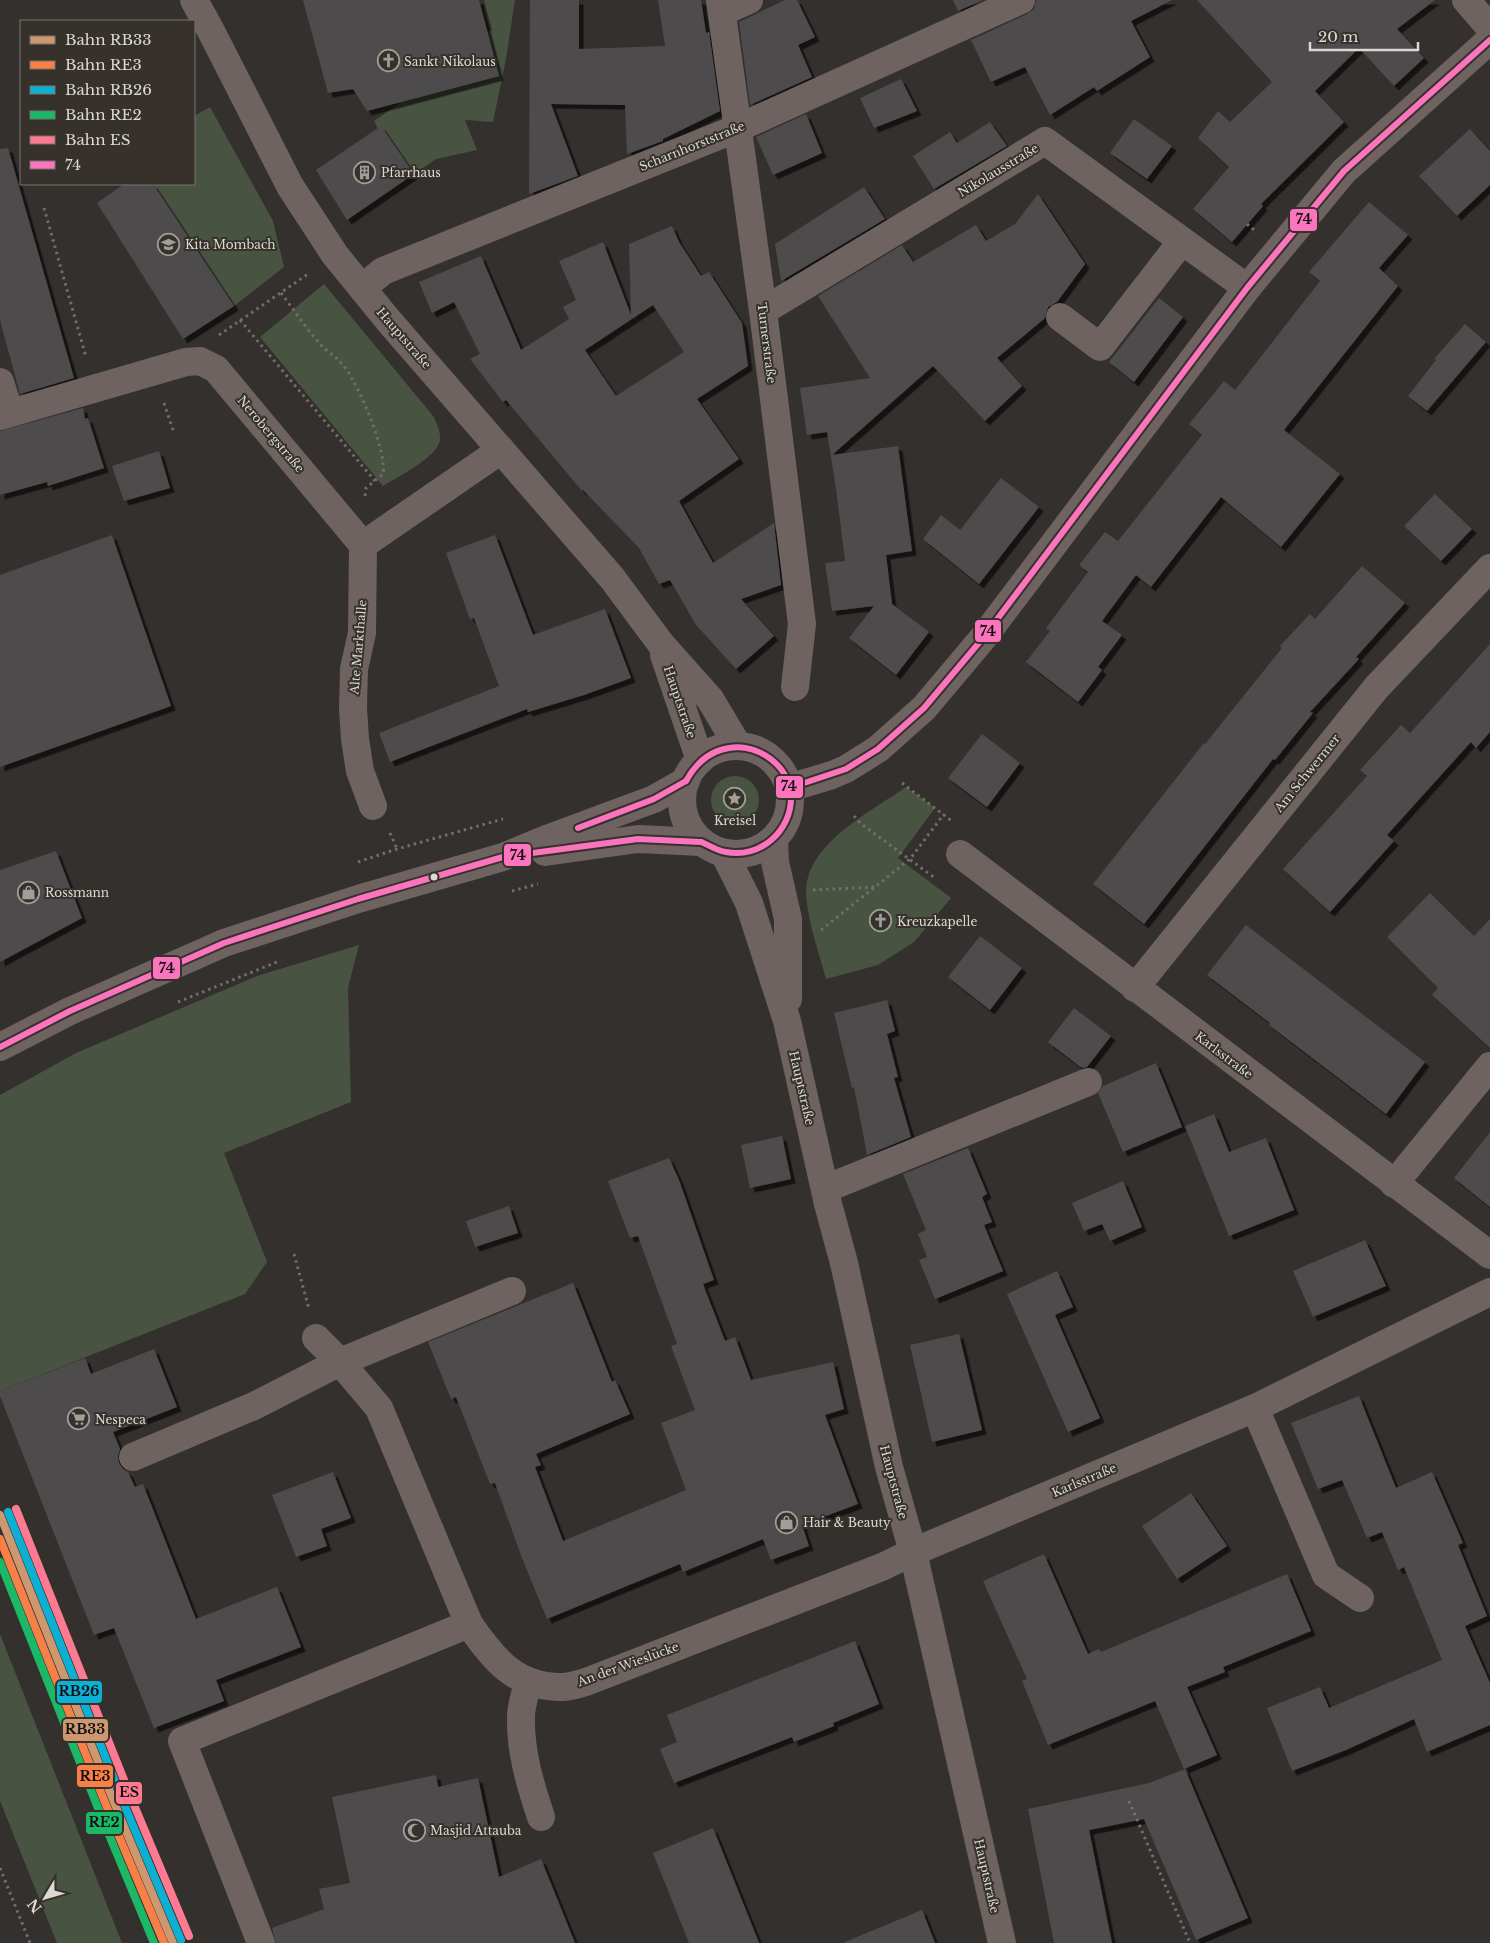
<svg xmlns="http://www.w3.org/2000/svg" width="1490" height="1943" viewBox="0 0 1490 1943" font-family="'Libre Baskerville',serif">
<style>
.green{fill:#495342}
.building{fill:#4d4c4c;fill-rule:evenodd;filter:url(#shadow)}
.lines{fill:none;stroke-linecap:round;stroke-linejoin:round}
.path{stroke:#746d6b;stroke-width:3;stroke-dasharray:2.5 4;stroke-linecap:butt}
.minor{stroke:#6e6361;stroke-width:28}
.bus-1-casing{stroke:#36312a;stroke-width:10}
.bus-1{stroke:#fc73be;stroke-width:6}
.rail-1-casing{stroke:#36312a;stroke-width:11}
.rail-2-casing{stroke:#36312a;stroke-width:11}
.rail-3-casing{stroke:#36312a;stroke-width:11}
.rail-4-casing{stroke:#36312a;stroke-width:11}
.rail-5-casing{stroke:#36312a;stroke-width:11}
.rail-1{stroke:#cd976f;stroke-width:8}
.rail-2{stroke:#f78048;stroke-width:8}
.rail-3{stroke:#0dafd3;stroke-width:8}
.rail-4{stroke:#1ab867;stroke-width:8}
.rail-5{stroke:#fe7a93;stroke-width:8}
.bus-dot{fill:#dcd9d4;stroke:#36312a;stroke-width:2}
.labels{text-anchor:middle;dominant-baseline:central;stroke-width:4;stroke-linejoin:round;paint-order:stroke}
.poi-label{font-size:12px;fill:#dcd9d4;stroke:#36312a;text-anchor:start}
.street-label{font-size:12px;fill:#dcd9d4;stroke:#36312a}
.line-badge{stroke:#36312a;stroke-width:2}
.pale-badge-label{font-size:14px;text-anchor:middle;font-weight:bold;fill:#111}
</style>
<defs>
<filter id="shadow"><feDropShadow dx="4.5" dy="4.5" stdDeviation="0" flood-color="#0009"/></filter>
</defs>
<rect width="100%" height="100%" fill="#33302d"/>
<!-- green -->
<g class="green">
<polygon points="484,0 515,0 506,59 493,122 465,120 477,150 436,159 414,174 385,132 381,127 378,129 374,121 401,102 456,47 492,30"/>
<polygon points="210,107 273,221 284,267 234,306 153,184 194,184 194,116"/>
<path d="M324,284l110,133c3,8 7,15 6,23 -3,18 -43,37 -57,46l-123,-149z"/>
<circle cx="735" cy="800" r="24"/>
<path d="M906,787l29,21 -37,50 53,40 -37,44 -36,23 -52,14c-7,-26 -24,-73 -19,-98 9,-42 66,-71 99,-94z"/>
<polygon points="359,945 348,988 351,1102 224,1153 267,1262 245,1294 0,1391 0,1095 76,1053 257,976"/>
<polygon points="0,1634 122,1943 57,1943 0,1801"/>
</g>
<!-- building -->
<g class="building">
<polygon points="303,0 479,0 499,76 367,111 353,89 328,93"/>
<polygon points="530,0 579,0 579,49 665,46 658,0 701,0 706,33 709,32 720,111 663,139 663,141 627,154 625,105 551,104 578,176 529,194"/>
<polygon points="785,0 797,0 815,37 798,45 812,77 750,105 739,22"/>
<polygon points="953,0 983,0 958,11"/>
<polygon points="1036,0 1172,0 1131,21 1150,57 1097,91 1094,87 1050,115 1025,67 991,82 971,40 1027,14 1034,9"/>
<polygon points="1197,0 1435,0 1397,29 1424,58 1394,86 1359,48 1315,91 1344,122 1261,204 1263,206 1232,242 1193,209 1229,167 1198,138 1218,111 1230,122 1272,82"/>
<polygon points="901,79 917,111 874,128 860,98"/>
<polygon points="806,114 822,153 773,175 756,137"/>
<polygon points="1134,119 1172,146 1147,179 1110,153"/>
<polygon points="990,122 1007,146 934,189 913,156 950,132 957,143"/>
<polygon points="381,126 414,174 347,220 316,170"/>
<polygon points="1470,129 1490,151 1490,185 1457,216 1419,176"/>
<polygon points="8,148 74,378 20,394 0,320 0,149"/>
<polygon points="124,184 153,184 234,306 183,339 97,203"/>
<polygon points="864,187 885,219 781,281 775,244"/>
<polygon points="1038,194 1085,264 1057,302 1048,307 1045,318 997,358 1022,386 985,421 933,366 832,455 898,446 912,551 886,555 892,604 929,632 896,675 849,638 874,606 832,611 825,563 845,561 836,489 827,432 807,435 800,388 870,378 818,296 902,245 913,262 976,225 986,241 1015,224"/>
<polygon points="1369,202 1408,235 1379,268 1398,286 1284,430 1340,474 1281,547 1221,497 1151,587 1136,575 1102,621 1122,635 1098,667 1102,670 1078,702 1026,662 1050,631 1046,628 1088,572 1079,565 1105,532 1118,541 1202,435 1189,424 1224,381 1235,390 1320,281 1309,272"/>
<path d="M672,226l7,16 22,34 8,-4 33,51 6,43 -51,33 42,60 -60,42 34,62 61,-40 7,62 -40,14 33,37 -38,33 -40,-44 -26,-45 -11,4 -20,-36 -56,-58 -1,1 -76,-91 -3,2 -33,-43 10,-5 -26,-52 -22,11 -13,-31 62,-26 40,94 48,-31 -6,-12 13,-7 -17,-39 44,-19 28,73 -2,-71zM653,305l31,47 -68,44 -31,-46z"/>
<polygon points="1159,298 1183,317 1134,382 1109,362"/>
<polygon points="1465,324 1486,342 1427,411 1408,396 1436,360 1434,359"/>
<polygon points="83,408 85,419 88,418 104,468 48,486 47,482 0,495 0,431"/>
<polygon points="159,451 170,488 124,501 112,466"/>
<polygon points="1001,478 1039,507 979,584 923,539 941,515 960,530"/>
<polygon points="1435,494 1472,529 1441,561 1404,526"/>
<polygon points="112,535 171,706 0,767 0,575"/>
<polygon points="495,535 533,635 605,609 631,678 584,695 528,712 527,709 390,762 379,733 499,686 474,618 470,619 446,553"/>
<polygon points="1362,566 1405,603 1356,657 1359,659 1310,712 1313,713 1275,760 1273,759 1144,924 1093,884 1204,743 1205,744 1282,648 1280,646 1310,614 1315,619"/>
<polygon points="1490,644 1490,732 1476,748 1471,742 1387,835 1394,841 1330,912 1283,869 1367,776 1360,770 1401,725 1410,733"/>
<polygon points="982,734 1020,763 987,807 948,778"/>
<polygon points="56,851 82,918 0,962 0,870"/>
<polygon points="1430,893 1474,936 1490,919 1490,1048 1432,995 1438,988 1387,937"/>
<polygon points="1246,925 1425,1062 1386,1114 1269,1025 1270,1023 1207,975"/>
<polygon points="980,936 1022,968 990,1010 948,977"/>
<polygon points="887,1000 895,1031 887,1034 898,1077 894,1078 911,1137 867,1155 854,1087 852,1088 834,1013"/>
<polygon points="1074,1008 1111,1036 1087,1067 1082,1068 1048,1042"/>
<polygon points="1156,1063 1182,1127 1123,1152 1098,1093 1103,1086"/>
<polygon points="1214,1114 1229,1152 1266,1138 1294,1210 1229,1236 1185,1126"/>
<polygon points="1490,1132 1490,1207 1454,1178"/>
<polygon points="782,1136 791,1179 750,1188 741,1145"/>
<polygon points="968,1148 987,1194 982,1197 992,1222 984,1225 1003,1271 935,1299 919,1260 927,1257 918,1234 926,1230 903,1174"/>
<polygon points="669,1158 679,1180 714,1280 703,1284 725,1341 735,1337 751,1380 833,1362 844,1409 825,1415 858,1504 802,1525 809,1546 771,1560 763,1539 683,1572 680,1564 547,1619 522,1558 495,1483 490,1484 456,1397 451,1399 428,1342 573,1283 612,1382 615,1380 630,1414 536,1454 541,1465 535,1467 563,1541 686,1490 661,1423 695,1410 671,1346 677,1344 638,1236 630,1238 608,1181"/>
<polygon points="1123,1181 1142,1227 1110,1241 1102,1224 1084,1231 1072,1203"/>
<polygon points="509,1206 518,1233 475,1247 466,1221"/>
<polygon points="1365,1240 1386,1286 1313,1317 1293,1271"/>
<polygon points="1057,1271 1073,1307 1055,1315 1100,1418 1068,1432 1007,1294"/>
<polygon points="959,1334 982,1430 932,1442 910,1345"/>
<polygon points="154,1349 177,1407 113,1432 120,1449 118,1456 119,1463 123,1469 128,1472 135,1487 143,1484 196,1619 277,1587 301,1647 216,1680 224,1701 154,1728 114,1628 94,1635 0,1396 0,1391 85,1358 91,1374"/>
<polygon points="1359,1396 1396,1488 1432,1472 1463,1543 1458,1545 1487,1616 1465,1626 1490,1683 1490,1725 1427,1752 1414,1719 1346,1750 1292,1771 1267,1708 1320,1687 1329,1708 1442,1660 1404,1567 1398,1570 1382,1532 1367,1538 1342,1480 1318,1489 1291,1423"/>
<polygon points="333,1472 351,1518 321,1529 327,1546 296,1557 272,1495"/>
<polygon points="1191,1493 1227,1546 1177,1579 1142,1526"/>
<polygon points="1044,1554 1088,1654 1099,1649 1101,1652 1287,1574 1311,1631 1223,1667 1225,1672 1187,1687 1217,1755 1184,1769 1155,1701 1048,1745 1022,1681 1027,1679 983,1581"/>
<polygon points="855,1641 879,1704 833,1723 834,1726 794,1742 792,1737 674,1783 660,1749 677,1742 667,1715"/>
<polygon points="1185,1769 1248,1918 1196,1940 1144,1819 1089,1830 1112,1943 1054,1943 1028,1809 1149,1783"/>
<polygon points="436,1775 438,1787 478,1778 499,1877 541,1859 575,1943 276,1943 272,1928 324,1909 319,1889 350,1883 332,1797"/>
<polygon points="713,1828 759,1943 689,1943 653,1853"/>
<polygon points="922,1910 935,1943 845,1943 845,1942"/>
</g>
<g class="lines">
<!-- path -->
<g class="path">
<polyline points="44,208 86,357"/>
<polyline points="1247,224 1254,230"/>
<path d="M281,293c14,18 27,39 43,55 8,7 16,12 22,21 14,19 41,83 37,105l-17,14 -1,8"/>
<polyline points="240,320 375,481"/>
<polyline points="219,335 308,274"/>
<polyline points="164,403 173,430"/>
<polyline points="902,783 953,822"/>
<polyline points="854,816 860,823 935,878"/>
<polyline points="390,833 397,849"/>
<polyline points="358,862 397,849 503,819"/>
<polyline points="813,890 874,887"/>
<polyline points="512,891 538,884"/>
<polyline points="821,930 910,859 944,814"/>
<polyline points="178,1002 277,962"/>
<polyline points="294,1254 309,1309"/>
<polyline points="1129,1801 1190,1943"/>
<polyline points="0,1868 30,1943"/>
</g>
<!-- minor -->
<g class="minor">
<polyline points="194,0 211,31 290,186 335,255 388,320 612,578 661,644 710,699 738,746"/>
<polyline points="720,0 763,311 802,624 795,687"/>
<polyline points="1466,0 1490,28"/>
<polyline points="722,12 749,0"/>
<polyline points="362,288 383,271 738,128 1021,0"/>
<polyline points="763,311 1045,141 1247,288"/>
<polyline points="1060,317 1100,347 1182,241"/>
<polyline points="0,382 10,413"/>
<polyline points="0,416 186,362 200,361 216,369 363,545"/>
<polyline points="363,545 362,633 354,669 353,708 355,739 360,771 373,806"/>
<polyline points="363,545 501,450"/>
<polyline points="664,655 700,760"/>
<circle cx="736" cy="800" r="54"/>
<polyline points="789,788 832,775 846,769 878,749 924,708 983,638 1247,288 1344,171 1490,40"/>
<polyline points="774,840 775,862 788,919 788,999"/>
<polyline points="545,852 638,839 701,842"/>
<polyline points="724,853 749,903 787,1021 828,1204 844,1263 889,1467 913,1552 1002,1943"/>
<polyline points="960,854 1490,1255"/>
<polyline points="1135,988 1376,688 1490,568"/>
<polyline points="0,1047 70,1011 224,943 358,899 503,857 549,838 654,799 686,781"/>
<polyline points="1394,1184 1490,1066"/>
<polyline points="825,1189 1088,1082"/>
<path d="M316,1338l24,24 39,46 90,216c24,35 47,64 94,63 7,0 15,-3 23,-5l296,-115 31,-15 342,-144 235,-116"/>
<polyline points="1255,1408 1326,1575 1360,1598"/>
<polyline points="133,1457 254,1406 340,1362 512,1291"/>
<path d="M528,1682c-2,10 -7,23 -7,34 -1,35 9,68 20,101"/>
<polyline points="261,1943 182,1741 469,1624"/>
</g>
<defs>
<g id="bus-1">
<path d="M686,781c10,-18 23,-30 43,-33 29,-5 61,18 62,48 1,35 -31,63 -65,56 -9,-1 -17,-7 -25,-10"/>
<polyline points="789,788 846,769 878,749 924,708 983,638 1247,288 1344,171 1490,40"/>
<polyline points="578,828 654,799 686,781"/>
<polyline points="0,1047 70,1011 224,943 358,899 503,857 638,839 701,842"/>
</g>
</defs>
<!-- bus-1 casing -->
<use href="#bus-1" class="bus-1-casing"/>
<!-- bus-1 -->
<use href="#bus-1" class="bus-1"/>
<defs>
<polyline id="rail-1" points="0,1515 118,1812 173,1943"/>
<polyline id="rail-2" points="0,1539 110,1815 164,1943"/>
<polyline id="rail-3" points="8,1512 126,1809 181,1940"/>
<polyline id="rail-4" points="0,1562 102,1818 154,1943"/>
<polyline id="rail-5" points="16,1509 134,1805 189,1936"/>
</defs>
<!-- rail-1 casing -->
<use href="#rail-1" class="rail-1-casing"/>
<!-- rail-2 casing -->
<use href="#rail-2" class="rail-2-casing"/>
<!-- rail-3 casing -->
<use href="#rail-3" class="rail-3-casing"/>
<!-- rail-4 casing -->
<use href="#rail-4" class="rail-4-casing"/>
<!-- rail-5 casing -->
<use href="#rail-5" class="rail-5-casing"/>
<!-- rail-1 -->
<use href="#rail-1" class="rail-1"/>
<!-- rail-2 -->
<use href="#rail-2" class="rail-2"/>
<!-- rail-3 -->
<use href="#rail-3" class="rail-3"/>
<!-- rail-4 -->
<use href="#rail-4" class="rail-4"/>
<!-- rail-5 -->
<use href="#rail-5" class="rail-5"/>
</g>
<!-- icons -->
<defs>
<symbol id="church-ring" viewBox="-11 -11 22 22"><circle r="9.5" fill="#36312a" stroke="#a19e9a" stroke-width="1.5"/><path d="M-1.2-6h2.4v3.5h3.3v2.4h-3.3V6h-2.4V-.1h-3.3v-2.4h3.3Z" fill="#a19e9a"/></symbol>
<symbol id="building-ring" viewBox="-11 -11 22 22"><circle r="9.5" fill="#36312a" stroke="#a19e9a" stroke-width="1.5"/><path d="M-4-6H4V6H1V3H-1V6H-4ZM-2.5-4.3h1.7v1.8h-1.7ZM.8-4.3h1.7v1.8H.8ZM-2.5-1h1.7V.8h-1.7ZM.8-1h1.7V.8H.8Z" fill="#a19e9a"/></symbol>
<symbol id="school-ring" viewBox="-11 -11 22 22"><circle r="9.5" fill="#36312a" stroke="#a19e9a" stroke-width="1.5"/><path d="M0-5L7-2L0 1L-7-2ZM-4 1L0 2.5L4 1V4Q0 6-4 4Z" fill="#a19e9a"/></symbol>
<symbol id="sight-ring" viewBox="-11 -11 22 22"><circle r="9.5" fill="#36312a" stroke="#a19e9a" stroke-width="1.5"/><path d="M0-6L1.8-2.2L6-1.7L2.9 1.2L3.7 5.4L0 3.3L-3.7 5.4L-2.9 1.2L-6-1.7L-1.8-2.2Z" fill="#a19e9a"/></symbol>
<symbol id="shop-ring" viewBox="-11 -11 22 22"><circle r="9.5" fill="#36312a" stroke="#a19e9a" stroke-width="1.5"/><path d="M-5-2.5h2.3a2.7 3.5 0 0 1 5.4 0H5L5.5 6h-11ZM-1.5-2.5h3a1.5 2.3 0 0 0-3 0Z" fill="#a19e9a"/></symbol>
<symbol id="supermarket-ring" viewBox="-11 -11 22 22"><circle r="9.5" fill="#36312a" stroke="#a19e9a" stroke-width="1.5"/><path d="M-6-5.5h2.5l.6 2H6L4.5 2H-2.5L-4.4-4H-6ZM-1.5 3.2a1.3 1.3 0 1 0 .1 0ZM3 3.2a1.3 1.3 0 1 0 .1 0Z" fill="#a19e9a"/></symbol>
<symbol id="mosque-ring" viewBox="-11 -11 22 22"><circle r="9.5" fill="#36312a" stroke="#a19e9a" stroke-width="1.5"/><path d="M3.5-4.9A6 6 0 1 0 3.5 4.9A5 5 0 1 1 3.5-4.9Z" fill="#a19e9a"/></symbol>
</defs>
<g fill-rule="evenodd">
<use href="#church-ring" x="376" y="48" width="25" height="25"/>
<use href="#building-ring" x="352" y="160" width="25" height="25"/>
<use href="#school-ring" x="156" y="232" width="25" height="25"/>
<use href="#sight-ring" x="722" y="786" width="25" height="25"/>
<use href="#shop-ring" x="16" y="880" width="25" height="25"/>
<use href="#church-ring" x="868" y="908" width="25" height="25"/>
<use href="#supermarket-ring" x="66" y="1406" width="25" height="25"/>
<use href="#shop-ring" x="774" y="1510" width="25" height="25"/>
<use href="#mosque-ring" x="402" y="1818" width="25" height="25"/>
</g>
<!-- markers -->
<circle class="bus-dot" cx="434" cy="877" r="4.5"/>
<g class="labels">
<!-- poi labels -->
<g class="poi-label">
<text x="404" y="61">Sankt Nikolaus</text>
<text x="381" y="172">Pfarrhaus</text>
<text x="185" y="244">Kita Mombach</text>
<text x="735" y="820" text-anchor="middle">Kreisel</text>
<text x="45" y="892">Rossmann</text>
<text x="897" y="921">Kreuzkapelle</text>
<text x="95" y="1419">Nespeca</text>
<text x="803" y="1522">Hair &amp; Beauty</text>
<text x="430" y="1830">Masjid Attauba</text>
</g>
<!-- street labels -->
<g class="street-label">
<text transform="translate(692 146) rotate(-22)">Scharnhorststraße</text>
<text transform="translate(998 170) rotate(-31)">Nikolausstraße</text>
<text transform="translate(404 338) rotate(49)">Hauptstraße</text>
<text transform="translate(767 343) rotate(83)">Turnerstraße</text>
<text transform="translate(271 434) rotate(50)">Nerobergstraße</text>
<text transform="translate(358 647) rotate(-85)">Alte Markthalle</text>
<text transform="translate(680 702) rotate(71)">Hauptstraße</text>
<text transform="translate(1307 773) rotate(-51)">Am Schwermer</text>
<text transform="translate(1224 1055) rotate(37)">Karlsstraße</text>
<text transform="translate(802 1088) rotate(77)">Hauptstraße</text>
<text transform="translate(1084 1480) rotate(-23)">Karlsstraße</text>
<text transform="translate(894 1482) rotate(75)">Hauptstraße</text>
<text transform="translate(628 1664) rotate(-20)">An der Wieslücke</text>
<text transform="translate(987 1876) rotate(77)">Hauptstraße</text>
</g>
</g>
<g class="line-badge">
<rect x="1289" y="208" width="29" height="24" rx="5" fill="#fc73be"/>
<rect x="974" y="619" width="28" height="24" rx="5" fill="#fc73be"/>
<rect x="775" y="775" width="29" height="24" rx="5" fill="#fc73be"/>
<rect x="503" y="843" width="29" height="24" rx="5" fill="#fc73be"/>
<rect x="152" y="956" width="29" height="24" rx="5" fill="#fc73be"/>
<rect x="56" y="1680" width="47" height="24" rx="5" fill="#0dafd3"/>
<rect x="62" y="1718" width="47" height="24" rx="5" fill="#cd976f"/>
<rect x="76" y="1764" width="38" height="24" rx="5" fill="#f78048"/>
<rect x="115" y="1781" width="28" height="24" rx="5" fill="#fe7a93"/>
<rect x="85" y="1811" width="38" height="24" rx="5" fill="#1ab867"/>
</g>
<g class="pale-badge-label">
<text x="1304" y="224">74</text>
<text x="988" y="636">74</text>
<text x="789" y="791">74</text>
<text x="518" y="860">74</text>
<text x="167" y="973">74</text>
<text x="79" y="1696">RB26</text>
<text x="85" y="1734">RB33</text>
<text x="95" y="1781">RE3</text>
<text x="129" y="1797">ES</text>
<text x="104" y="1827">RE2</text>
</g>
<!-- legend -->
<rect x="20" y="20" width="175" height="165" fill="#36312a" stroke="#78746e"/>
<rect x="30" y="36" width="25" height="8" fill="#cd976f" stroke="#78746e"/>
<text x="65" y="45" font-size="15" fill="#dcd9d4">Bahn RB33</text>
<rect x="30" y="61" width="25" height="8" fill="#f78048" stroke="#78746e"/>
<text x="65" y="70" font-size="15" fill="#dcd9d4">Bahn RE3</text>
<rect x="30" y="86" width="25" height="8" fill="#0dafd3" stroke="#78746e"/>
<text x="65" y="95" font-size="15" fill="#dcd9d4">Bahn RB26</text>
<rect x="30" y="111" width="25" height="8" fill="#1ab867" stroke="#78746e"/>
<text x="65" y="120" font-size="15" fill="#dcd9d4">Bahn RE2</text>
<rect x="30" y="136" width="25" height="8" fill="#fe7a93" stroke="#78746e"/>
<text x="65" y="145" font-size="15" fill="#dcd9d4">Bahn ES</text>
<rect x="30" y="161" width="25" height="8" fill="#fc73be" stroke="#78746e"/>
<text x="65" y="170" font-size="15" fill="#dcd9d4">74</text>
<!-- north arrow -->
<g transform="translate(45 1898) rotate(232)" stroke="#36312a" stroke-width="4" paint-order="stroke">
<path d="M0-4L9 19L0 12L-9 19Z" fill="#dcd9d4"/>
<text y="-8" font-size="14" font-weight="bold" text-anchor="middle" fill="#dcd9d4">N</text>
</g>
<!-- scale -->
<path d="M1310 42v8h108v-8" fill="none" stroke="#dcd9d4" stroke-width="2.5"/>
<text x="1318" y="42" font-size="15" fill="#dcd9d4" stroke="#36312a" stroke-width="4" paint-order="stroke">20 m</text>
</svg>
